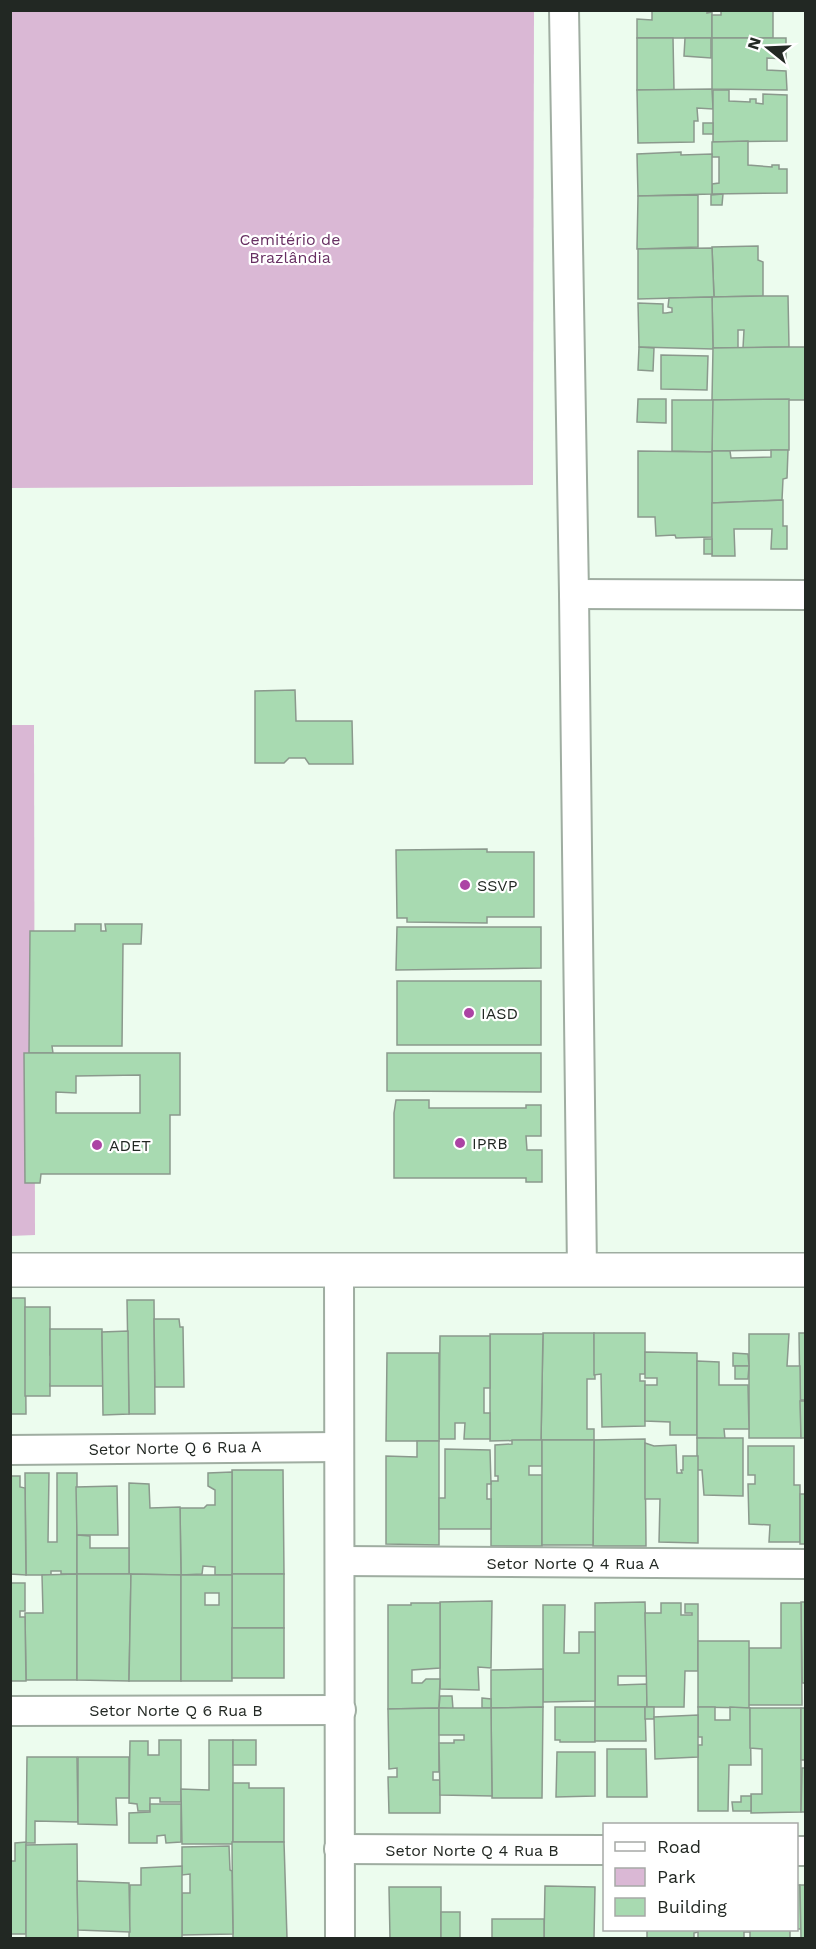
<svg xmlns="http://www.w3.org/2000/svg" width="816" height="1949" viewBox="0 0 816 1949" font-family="'Work Sans',sans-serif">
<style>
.green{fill:#dab8d5}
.building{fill:#a8dab1;stroke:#8b998d;stroke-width:1.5;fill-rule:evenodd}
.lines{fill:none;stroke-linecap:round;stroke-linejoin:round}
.street-casing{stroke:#9fada1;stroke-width:32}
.secondary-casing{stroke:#9fada1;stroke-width:36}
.street{stroke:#fff;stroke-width:28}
.secondary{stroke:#fff;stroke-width:33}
.poi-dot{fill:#ac43a4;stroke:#fff;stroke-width:2}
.labels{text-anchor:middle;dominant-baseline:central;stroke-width:4.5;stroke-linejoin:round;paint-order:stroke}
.park-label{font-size:16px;fill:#672f62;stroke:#fff}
.poi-label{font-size:16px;fill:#222823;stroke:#fff;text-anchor:start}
.street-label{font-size:16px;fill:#222823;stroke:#fff}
</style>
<rect width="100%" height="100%" fill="#ecfcee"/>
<!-- green -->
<g class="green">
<polygon points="10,11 534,11 533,485 11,488"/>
<polygon points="10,725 34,725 35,1235 10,1236"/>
</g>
<!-- building -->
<g class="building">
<polygon points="652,10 707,10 707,13 712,12 712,38 637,38 637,19 652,20"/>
<polygon points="721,10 773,10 773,38 712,38 712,15 721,15"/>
<polygon points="637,38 673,38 674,90 637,90"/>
<polygon points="685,38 711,38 711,58 684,56"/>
<polygon points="712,38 786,38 786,59 767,58 767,70 786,71 787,90 712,89"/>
<polygon points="712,89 713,109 697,108 698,121 694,121 694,142 638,143 637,90"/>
<polygon points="713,90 729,90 729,101 750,102 750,99 756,99 756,103 763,104 763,94 787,95 787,141 713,142"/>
<rect x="703" y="123" width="10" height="11"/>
<polygon points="748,141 748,165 772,167 772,165 779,165 779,169 787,169 787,193 712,194 712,184 719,183 719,157 712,157 712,142"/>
<polygon points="681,152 681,155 712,154 712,194 638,196 637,154"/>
<polygon points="723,194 722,205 711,205 711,195"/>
<polygon points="698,195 698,247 637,249 638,196"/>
<polygon points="758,246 758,260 763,262 763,296 714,297 712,247"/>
<polygon points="712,248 714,297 638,299 638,249"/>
<polygon points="763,296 788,296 789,347 743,348 744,330 738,330 738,348 713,348 712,297"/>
<polygon points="712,297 713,349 639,347 638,303 663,304 663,313 666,313 672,312 672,308 668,307 669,298"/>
<polygon points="639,347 654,348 653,371 638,370"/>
<polygon points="789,347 806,347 806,400 712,400 713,348"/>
<polygon points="661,355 708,356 707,390 661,389"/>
<polygon points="638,399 666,399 666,423 637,422"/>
<polygon points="789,399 789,450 712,451 712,400"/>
<polygon points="672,400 713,400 712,452 672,451"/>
<polygon points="771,450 788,450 787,478 783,479 782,500 712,503 712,451 730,451 731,458 771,457"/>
<polygon points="638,451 712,452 712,537 676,538 675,535 656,536 655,517 638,517"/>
<polygon points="783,500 783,526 787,526 787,549 771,549 772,529 734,529 735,556 712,556 712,503"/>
<rect x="704" y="539" width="8" height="15"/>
<polygon points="295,690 296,721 352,721 353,764 309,764 305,758 289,758 284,763 255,763 255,691"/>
<polygon points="487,849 487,852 534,852 534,917 487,917 487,923 407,922 407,918 397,918 396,850"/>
<polygon points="75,924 101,924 101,931 106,931 105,924 142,924 141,944 123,944 122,1046 52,1046 53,1053 29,1053 30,931 75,931"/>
<polygon points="397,927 541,927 541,968 396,970"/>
<rect x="397" y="981" width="144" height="64"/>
<path d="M24,1053h156v62h-10v59h-129l-1,9h-15zM140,1075v38h-84v-21l20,1v-17z"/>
<polygon points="387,1053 541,1053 541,1092 387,1091"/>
<polygon points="396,1100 429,1100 429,1108 526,1108 526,1105 541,1105 541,1136 526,1136 527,1150 542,1150 542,1182 526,1182 526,1178 394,1178 394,1113"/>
<polygon points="10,1298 25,1298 26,1414 10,1414"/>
<polygon points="127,1300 154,1300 155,1414 129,1414"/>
<polygon points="25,1307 50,1307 50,1355 54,1355 53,1384 50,1384 50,1396 25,1396"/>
<polygon points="154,1319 179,1319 180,1327 183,1327 184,1387 155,1387"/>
<polygon points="50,1329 102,1329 103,1386 50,1386"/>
<polygon points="128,1331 129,1414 103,1415 102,1332"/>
<polygon points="543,1333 594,1333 595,1379 587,1379 587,1429 594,1429 594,1440 541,1440"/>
<polygon points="594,1333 645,1333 645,1374 640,1374 640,1381 645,1381 645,1426 602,1427 601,1374 594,1375"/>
<polygon points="799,1333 806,1333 806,1400 800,1400"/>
<polygon points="490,1334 543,1334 541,1440 490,1441"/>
<polygon points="749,1334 789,1334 787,1366 800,1366 801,1438 749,1438"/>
<polygon points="440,1336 490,1336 490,1388 484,1388 484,1413 490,1413 490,1439 464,1439 465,1423 455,1423 455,1439 439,1439"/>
<polygon points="645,1352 697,1353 697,1435 670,1435 670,1422 645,1421 645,1385 657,1385 657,1378 645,1378"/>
<polygon points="387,1353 439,1353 439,1441 386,1441"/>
<polygon points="733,1353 748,1354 749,1366 733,1366"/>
<polygon points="697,1361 719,1362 719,1385 748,1385 749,1429 724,1429 725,1439 697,1438"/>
<polygon points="735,1366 749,1366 748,1379 735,1379"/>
<polygon points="800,1401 806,1401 806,1438 801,1438"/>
<polygon points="697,1438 743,1438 743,1496 704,1495 702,1470 697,1470"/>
<polygon points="645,1439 646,1546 593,1546 594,1440"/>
<polygon points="512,1440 542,1440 542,1466 529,1466 529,1475 542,1475 542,1546 491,1546 491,1481 498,1481 498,1476 495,1476 495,1445 512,1444"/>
<polygon points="542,1440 594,1440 593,1545 542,1545"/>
<polygon points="417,1441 439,1441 439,1545 386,1544 386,1456 417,1457"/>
<polygon points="645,1443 654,1446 676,1445 677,1473 682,1473 681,1470 683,1470 683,1456 698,1456 698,1543 659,1542 660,1499 645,1499"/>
<polygon points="748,1446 794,1446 794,1485 800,1485 800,1542 769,1542 770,1525 749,1524 748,1484 755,1484 755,1475 748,1475"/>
<polygon points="445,1449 490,1450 491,1484 487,1484 487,1499 491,1499 491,1529 439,1529 439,1498 445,1498"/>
<polygon points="232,1470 283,1470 284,1574 232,1574"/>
<polygon points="232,1472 232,1575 215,1575 215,1567 203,1566 202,1574 181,1575 180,1508 204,1508 207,1505 215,1505 215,1490 208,1486 208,1473"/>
<polygon points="25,1473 49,1473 48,1542 57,1542 57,1473 77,1473 77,1574 61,1574 61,1571 51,1571 51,1575 26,1575"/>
<polygon points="10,1476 20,1476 20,1487 25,1488 26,1575 10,1574"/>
<polygon points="129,1483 149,1484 150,1508 180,1507 181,1575 129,1574"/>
<polygon points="117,1486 118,1535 77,1535 76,1487"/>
<rect x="800" y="1494" width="6" height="50"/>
<polygon points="77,1535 90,1536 90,1548 129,1548 129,1574 77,1574"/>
<polygon points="77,1574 77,1680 26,1680 25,1613 43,1613 42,1575"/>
<polygon points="77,1574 131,1574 129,1681 77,1680"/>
<polygon points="131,1574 181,1575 181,1681 129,1681"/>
<rect x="232" y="1574" width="52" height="54"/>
<path d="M181,1575h51v106h-51zM205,1593h14v12h-14z"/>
<polygon points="10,1583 25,1583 25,1611 20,1611 20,1617 25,1617 26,1681 10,1681"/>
<polygon points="492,1601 491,1668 478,1667 479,1690 440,1689 440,1602"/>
<polygon points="645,1602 647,1676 618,1676 618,1685 647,1684 647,1707 595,1707 595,1603"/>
<polygon points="801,1602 806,1602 806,1683 802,1683"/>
<polygon points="411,1603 440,1603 440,1668 412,1670 412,1683 422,1683 426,1679 440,1679 439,1708 388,1709 388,1605 411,1605"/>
<polygon points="661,1603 681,1603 681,1615 692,1615 692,1613 685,1613 685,1604 698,1604 698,1671 685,1671 684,1707 647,1707 645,1613 661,1613"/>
<polygon points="781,1603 801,1603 802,1705 748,1705 749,1648 781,1648"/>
<polygon points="543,1605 565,1605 564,1653 579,1653 579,1632 595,1632 595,1701 543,1702"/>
<rect x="232" y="1628" width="52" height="50"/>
<polygon points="698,1641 749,1641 749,1708 698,1707"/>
<polygon points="543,1669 543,1707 491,1708 491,1670"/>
<polygon points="440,1696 452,1696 453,1709 439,1708"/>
<polygon points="482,1698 491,1699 491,1708 482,1708"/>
<polygon points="543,1707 542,1798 492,1798 491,1708"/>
<polygon points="555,1707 595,1707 595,1742 560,1742 560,1740 555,1740"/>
<polygon points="595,1707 645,1707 646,1741 595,1741"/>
<rect x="645" y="1707" width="9" height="12"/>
<polygon points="698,1707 715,1707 715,1720 730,1720 730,1707 750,1708 751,1765 729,1765 728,1811 698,1811 698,1745 702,1745 702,1737 698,1737"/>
<polygon points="439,1708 439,1772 433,1772 433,1780 440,1780 440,1813 389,1813 388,1777 397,1777 397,1768 389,1769 388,1709"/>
<polygon points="439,1708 491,1708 492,1796 440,1795 439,1743 454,1743 454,1740 464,1740 464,1735 439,1735"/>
<polygon points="750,1708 801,1708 801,1812 751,1813 751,1794 762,1794 762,1749 750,1748"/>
<rect x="801" y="1708" width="5" height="52"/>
<polygon points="698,1715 698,1757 655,1759 654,1717"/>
<polygon points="159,1740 181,1740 181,1802 160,1802 160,1798 150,1798 150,1811 138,1811 137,1804 129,1803 130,1741 148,1741 148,1755 159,1755"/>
<polygon points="209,1740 233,1740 233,1842 232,1844 182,1844 181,1789 209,1790"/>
<rect x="233" y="1740" width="23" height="25"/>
<polygon points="607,1749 646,1749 647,1797 607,1797"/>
<polygon points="557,1752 595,1752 595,1796 556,1797"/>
<polygon points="27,1757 77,1757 78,1822 35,1821 35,1843 26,1843"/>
<polygon points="78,1757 129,1757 129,1798 116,1798 117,1825 78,1824"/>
<polygon points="802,1768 806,1768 806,1812 801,1812"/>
<polygon points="233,1783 249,1783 249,1788 284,1788 284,1842 233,1842"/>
<polygon points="741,1796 751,1796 751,1811 733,1811 732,1802 741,1802"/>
<polygon points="150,1804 181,1804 181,1842 166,1843 165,1835 157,1836 157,1843 129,1843 129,1813 150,1812"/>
<polygon points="26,1842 26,1934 10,1934 10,1861 15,1861 15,1843"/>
<polygon points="232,1842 284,1842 287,1938 233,1938"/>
<polygon points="77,1844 78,1938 26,1938 26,1845"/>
<polygon points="229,1846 230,1870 232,1871 233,1934 182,1935 182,1893 190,1893 190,1874 182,1875 182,1847"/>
<polygon points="182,1866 182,1938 129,1938 130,1885 141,1885 141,1868"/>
<polygon points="77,1881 129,1883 130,1932 78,1930"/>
<polygon points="796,1885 800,1885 801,1929 796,1929"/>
<polygon points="800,1885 806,1885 806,1938 801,1938"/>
<polygon points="545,1886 595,1887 594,1938 544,1938"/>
<polygon points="389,1887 441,1887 441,1938 390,1938"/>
<rect x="441" y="1912" width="19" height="26"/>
<rect x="492" y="1919" width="52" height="19"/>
<polygon points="647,1930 698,1930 698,1932 694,1933 694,1938 647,1938"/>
<polygon points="698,1930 750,1930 750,1932 744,1932 744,1938 698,1938"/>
<rect x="750" y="1930" width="40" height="8"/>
</g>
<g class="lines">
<defs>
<g id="street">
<polyline points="564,10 574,594 582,1271"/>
<polyline points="574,594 806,595"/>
<polyline points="339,1271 340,1938"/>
<polyline points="10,1450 339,1447"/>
<polyline points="340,1561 806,1564"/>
<polyline points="10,1711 341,1710"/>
<polyline points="339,1849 604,1850"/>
<polyline points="796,1851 806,1851"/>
</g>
<polyline id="secondary" points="10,1270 806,1270"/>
</defs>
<!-- street casing -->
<use href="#street" class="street-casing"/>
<!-- secondary casing -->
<use href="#secondary" class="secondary-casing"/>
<!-- street -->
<use href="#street" class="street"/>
<!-- secondary -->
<use href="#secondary" class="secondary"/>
</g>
<!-- markers -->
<g class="poi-dot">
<circle cx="465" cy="885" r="6"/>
<circle cx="469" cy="1013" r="6"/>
<circle cx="460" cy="1143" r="6"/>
<circle cx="97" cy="1145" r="6"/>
</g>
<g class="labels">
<!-- park labels -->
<g class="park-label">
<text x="290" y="239">Cemitério de<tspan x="290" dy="18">Brazlândia</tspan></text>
</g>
<!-- poi labels -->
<g class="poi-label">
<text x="477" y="885">SSVP</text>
<text x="481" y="1013">IASD</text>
<text x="472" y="1143">IPRB</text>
<text x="109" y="1145">ADET</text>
</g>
<!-- street labels -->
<g class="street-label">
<text transform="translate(175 1448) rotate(-1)">Setor Norte Q 6 Rua A</text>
<text x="573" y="1563">Setor Norte Q 4 Rua A</text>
<text x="176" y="1710">Setor Norte Q 6 Rua B</text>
<text x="472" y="1850">Setor Norte Q 4 Rua B</text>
</g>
</g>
<!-- border -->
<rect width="816" height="1949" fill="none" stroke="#222823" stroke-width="24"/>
<!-- legend -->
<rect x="603" y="1823" width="195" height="108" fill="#ffffff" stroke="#a7a9a7" stroke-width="1.5"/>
<rect x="615" y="1842" width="30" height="9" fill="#ffffff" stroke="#a7a9a7" stroke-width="1.5"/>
<text x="657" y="1853" font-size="18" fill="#222823">Road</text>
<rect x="615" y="1868" width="30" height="18" fill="#dab8d5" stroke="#a7a9a7" stroke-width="1.5"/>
<text x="657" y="1883" font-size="18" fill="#222823">Park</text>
<rect x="615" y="1898" width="30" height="18" fill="#a8dab1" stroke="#a7a9a7" stroke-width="1.5"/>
<text x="657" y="1913" font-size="18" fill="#222823">Building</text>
<!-- north arrow -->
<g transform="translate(768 48) rotate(288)" stroke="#ffffff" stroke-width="4.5" paint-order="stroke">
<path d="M0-4.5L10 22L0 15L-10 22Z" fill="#222823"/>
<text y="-9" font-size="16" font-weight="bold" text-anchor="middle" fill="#222823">N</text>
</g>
</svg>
